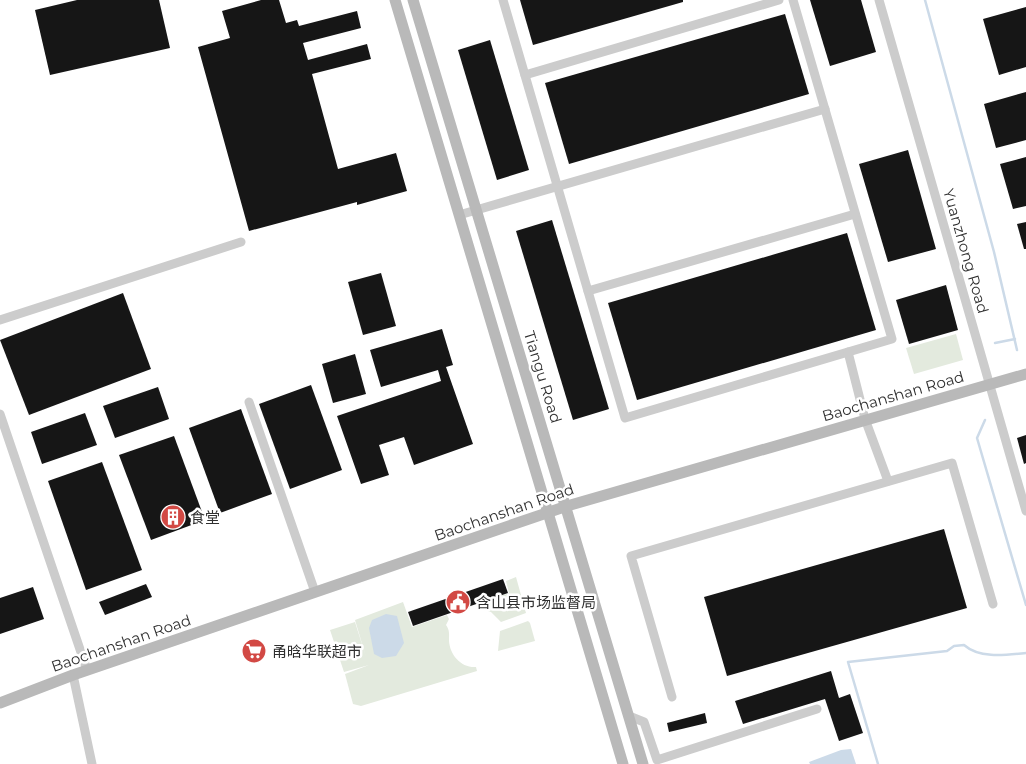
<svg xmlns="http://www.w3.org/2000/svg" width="1026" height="764" viewBox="0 0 1026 764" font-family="Montserrat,'Noto Sans SC',sans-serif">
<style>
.green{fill:#e3eade}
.water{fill:#ccdae8}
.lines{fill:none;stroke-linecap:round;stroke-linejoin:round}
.stream{stroke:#ccdae8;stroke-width:2.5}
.building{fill:#161616}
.street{stroke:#ccc;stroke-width:9}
.secondary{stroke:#b9b9b9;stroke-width:11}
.labels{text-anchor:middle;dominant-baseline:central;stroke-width:5;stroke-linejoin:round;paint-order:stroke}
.street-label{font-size:15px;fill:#2f2f2f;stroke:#fff}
.poi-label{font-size:15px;fill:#2f2f2f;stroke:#fff;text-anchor:start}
</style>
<rect width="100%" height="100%" fill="#fff"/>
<!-- green -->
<g class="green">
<polygon points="956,334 963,360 914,374 906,348"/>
<polygon points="516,577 526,613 501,622 491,612 477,608 476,605 509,593 506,581"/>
<path d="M403,602l9,25 35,-12 2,4 -3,6c4,6 3,9 3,16 1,14 12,27 27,26l1,4 -116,35 -8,-2 -8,-30 24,-9 -25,7 -14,-42 25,-8 11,35 -11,-37z"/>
<polygon points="528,621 530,623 535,641 498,651 500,631"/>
</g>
<!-- water -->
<g class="water">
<polygon points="386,614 397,616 404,643 396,656 382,658 374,654 369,628 372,620"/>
<polygon points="851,749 856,764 810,764 809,762 841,750"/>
</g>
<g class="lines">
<!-- stream -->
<g class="stream">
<polyline points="925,0 994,252 1017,350"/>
<polyline points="995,343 1015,339"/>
<polyline points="985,420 977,438 1026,605"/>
<path d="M878,764l-30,-102 99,-11 7,-5 10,-1c16,14 42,10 62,8"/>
</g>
</g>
<!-- building -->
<g class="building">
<polygon points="77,0 159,0 170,48 50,75 35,10"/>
<polygon points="261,0 279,0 286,23 297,20 299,26 357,11 361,28 303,43 308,60 367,44 371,59 312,74 338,169 396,153 407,191 357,205 357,202 249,231 198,47 230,38 222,11"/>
<polygon points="520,0 683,0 683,2 533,45"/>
<polygon points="810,0 861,0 876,52 830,66"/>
<polygon points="1026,7 1026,67 999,75 983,19"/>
<polygon points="785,14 809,94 569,164 545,83"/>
<polygon points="490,40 529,170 497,180 458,50"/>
<polygon points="1026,92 1026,140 996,148 984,104"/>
<polygon points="908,150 936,249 888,262 859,164"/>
<polygon points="1026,157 1026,206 1013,209 1000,164"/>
<polygon points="552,220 609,409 573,420 516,231"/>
<polygon points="1026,222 1026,249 1024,249 1017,224"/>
<polygon points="847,233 876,330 637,400 608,303"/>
<polygon points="381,273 396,326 363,335 348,282"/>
<polygon points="946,285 958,330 909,344 896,300"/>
<polygon points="123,293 151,369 29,415 0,340"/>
<polygon points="442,329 453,365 446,367 473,444 414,465 404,437 379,445 389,475 361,484 337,416 441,381 438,370 381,387 370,350"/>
<polygon points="355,354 366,394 333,403 322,364"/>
<polygon points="311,385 342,470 290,489 259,404"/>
<polygon points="158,387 169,419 115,438 103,406"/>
<polygon points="241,409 272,494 220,513 189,428"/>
<polygon points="85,413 97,445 42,464 31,432"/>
<polygon points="1026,435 1026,463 1024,464 1017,438"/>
<polygon points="174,436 205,520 151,540 119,455"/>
<polygon points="102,462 142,570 86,590 48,481"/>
<polygon points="944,529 967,608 727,676 704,597"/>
<polygon points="503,579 508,593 413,626 408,612"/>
<polygon points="146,584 152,597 105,615 99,602"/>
<polygon points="33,587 44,619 0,634 0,598"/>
<polygon points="831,671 839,698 850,694 863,733 839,741 825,699 743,724 735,701"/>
<polygon points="705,713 707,723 669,732 667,723"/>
</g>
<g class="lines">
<!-- street -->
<g class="street">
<polyline points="503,0 625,418 892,339 793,0"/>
<polyline points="879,0 1026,511"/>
<polyline points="525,75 779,0"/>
<polyline points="459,215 825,109"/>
<polyline points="588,291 855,214"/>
<polyline points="0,320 241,242"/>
<polyline points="848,352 865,419 888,481"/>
<polyline points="249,402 315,592"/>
<polyline points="0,414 87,670"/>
<polyline points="73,675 92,764"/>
<polyline points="672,697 631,556 952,463 993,604"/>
<polyline points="629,716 644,722 657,760 817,709"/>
</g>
<!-- secondary -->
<g class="secondary">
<polyline points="395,0 623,764"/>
<polyline points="413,0 643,764"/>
<polyline points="0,703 73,675 567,506 1026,374"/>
</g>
</g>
<!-- icons -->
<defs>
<symbol id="building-disc" viewBox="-11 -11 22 22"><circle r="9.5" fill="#d24944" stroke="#fff"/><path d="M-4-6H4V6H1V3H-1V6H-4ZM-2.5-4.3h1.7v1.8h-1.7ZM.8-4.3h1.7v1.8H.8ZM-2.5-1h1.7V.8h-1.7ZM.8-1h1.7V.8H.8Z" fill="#fff"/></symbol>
<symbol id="civic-disc" viewBox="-11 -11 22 22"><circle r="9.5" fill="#d24944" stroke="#fff"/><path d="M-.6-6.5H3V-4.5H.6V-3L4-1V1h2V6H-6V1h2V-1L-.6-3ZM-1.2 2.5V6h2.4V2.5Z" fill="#fff"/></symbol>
<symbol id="supermarket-disc" viewBox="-11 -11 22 22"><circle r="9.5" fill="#d24944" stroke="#fff"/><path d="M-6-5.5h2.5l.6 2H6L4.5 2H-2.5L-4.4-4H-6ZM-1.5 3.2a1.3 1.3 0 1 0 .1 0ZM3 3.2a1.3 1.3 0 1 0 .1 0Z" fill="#fff"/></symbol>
</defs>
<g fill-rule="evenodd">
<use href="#building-disc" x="159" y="503" width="28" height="28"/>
<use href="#civic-disc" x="444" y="588" width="28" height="28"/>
<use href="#supermarket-disc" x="240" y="637" width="28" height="28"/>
</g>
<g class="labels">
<!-- street labels -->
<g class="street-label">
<text transform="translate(966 251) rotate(74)">Yuanzhong Road</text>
<text transform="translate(543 377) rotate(73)">Tiangu Road</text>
<text transform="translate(893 396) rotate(-16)">Baochanshan Road</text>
<text transform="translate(504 512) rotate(-19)">Baochanshan Road</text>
<text transform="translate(121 643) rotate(-19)">Baochanshan Road</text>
</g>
<!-- poi labels -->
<g class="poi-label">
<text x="190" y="517">食堂</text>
<text x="476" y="602">含山县市场监督局</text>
<text x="272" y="651">甬晗华联超市</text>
</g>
</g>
</svg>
